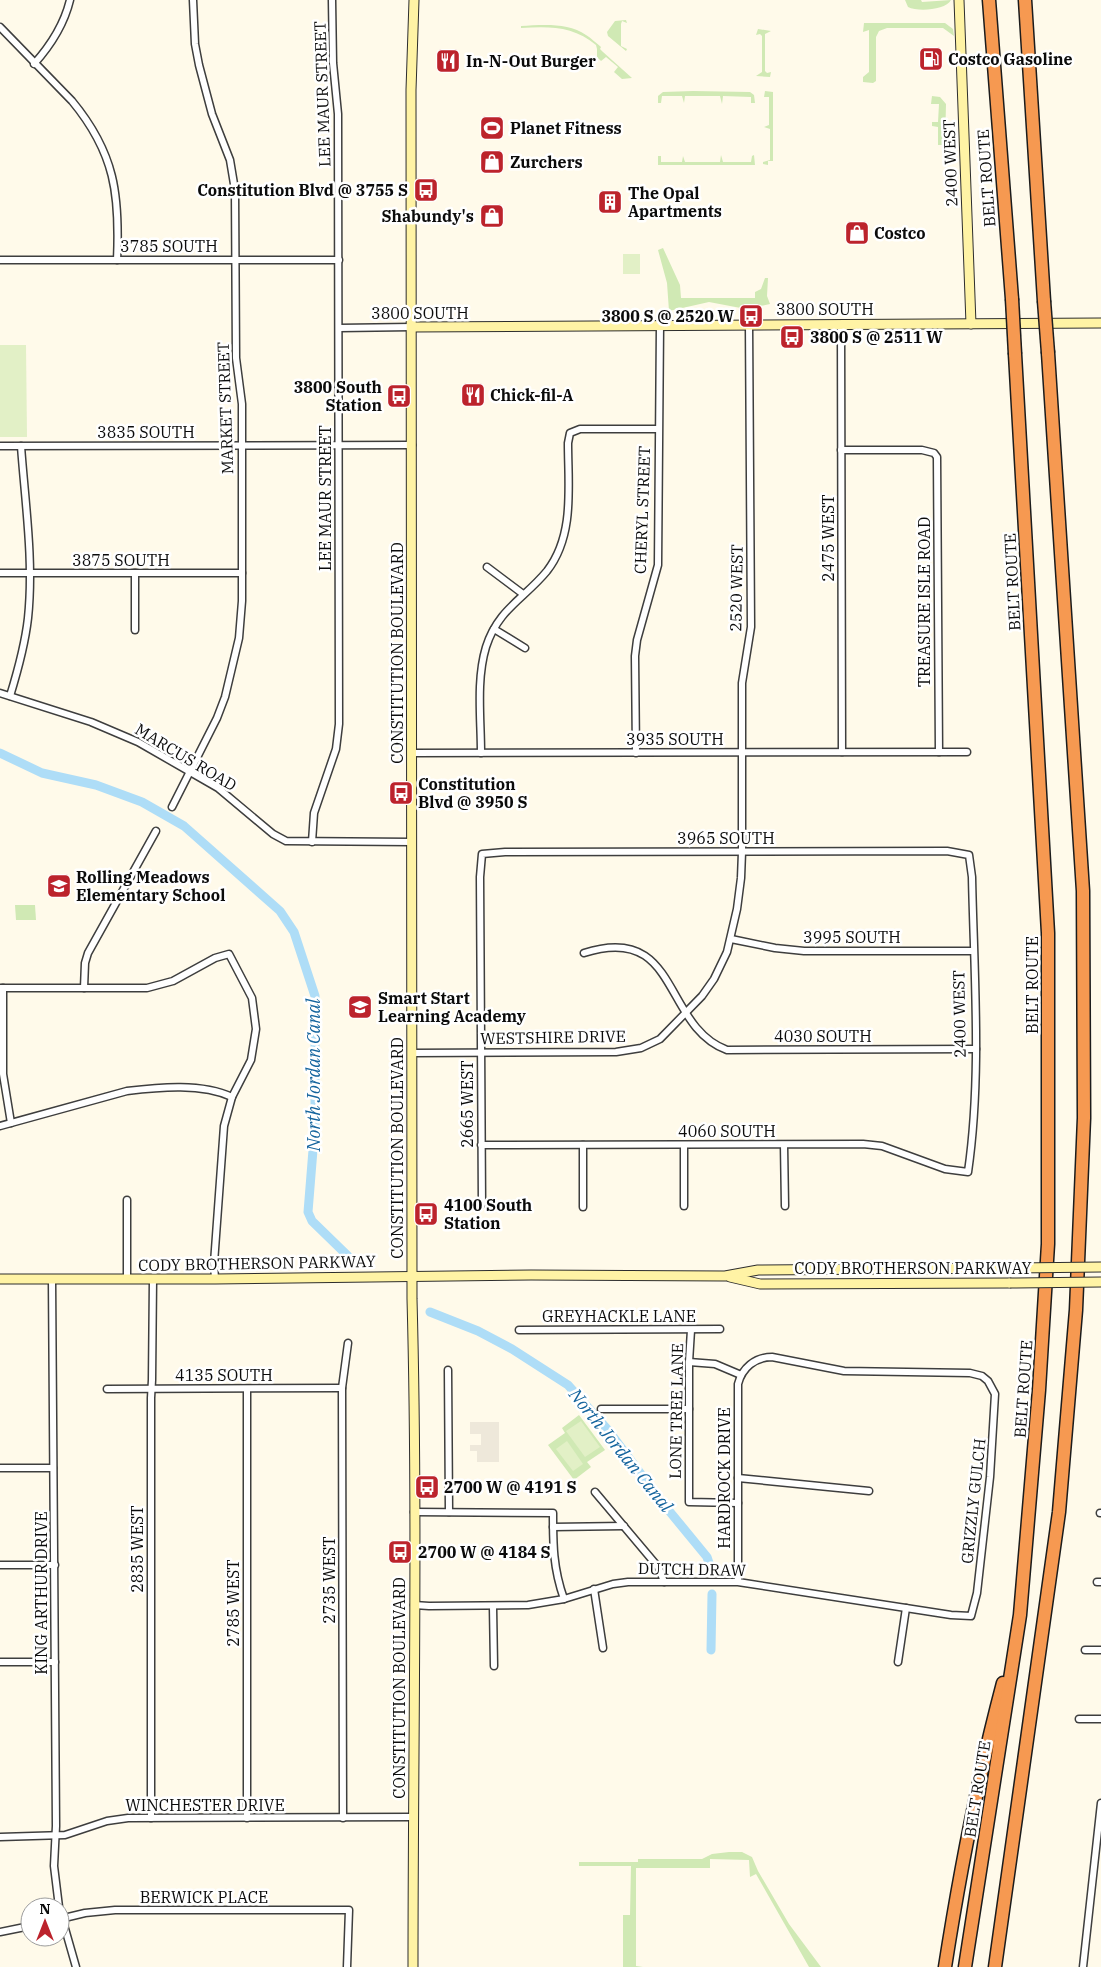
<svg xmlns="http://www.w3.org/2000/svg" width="1101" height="1967" viewBox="0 0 1101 1967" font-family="'IBM Plex Serif',serif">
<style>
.green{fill:#d0e9b4}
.pitch{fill:#e2f0c6}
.plaza{fill:#eee8da}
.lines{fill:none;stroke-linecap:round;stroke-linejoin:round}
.canal{stroke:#aeddf7;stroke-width:9}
.street-casing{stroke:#3e3e3e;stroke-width:9}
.secondary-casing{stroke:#2d2d2d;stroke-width:11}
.highway-casing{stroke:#1c1c1c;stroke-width:15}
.street{stroke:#fff;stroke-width:6}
.secondary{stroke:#fff3a5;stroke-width:9}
.highway{stroke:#f69951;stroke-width:12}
.secondary-bridge-casing{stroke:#2d2d2d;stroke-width:11;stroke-linecap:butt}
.highway-bridge-casing{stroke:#1c1c1c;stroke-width:15;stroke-linecap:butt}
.secondary-bridge{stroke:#fff3a5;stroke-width:9}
.highway-bridge{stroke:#f69951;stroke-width:12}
.labels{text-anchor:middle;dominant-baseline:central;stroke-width:5;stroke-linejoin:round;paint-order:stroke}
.poi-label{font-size:16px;font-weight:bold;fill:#0b0b0b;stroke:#fff;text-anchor:start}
.street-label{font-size:16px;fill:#0b0b0b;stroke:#fff}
.water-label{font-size:18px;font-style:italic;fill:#14649d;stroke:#fff}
</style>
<rect width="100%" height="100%" fill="#fffaea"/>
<!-- green -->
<g class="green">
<path d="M905,0h16l1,2 29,-2c-5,10 -33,12 -43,7z"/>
<polygon points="626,20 627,23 622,21 621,24 621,46 627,49 626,51 608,36 607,32 615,21"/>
<polygon points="864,23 945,23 953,29 954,36 943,28 887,28 879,31 876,37 876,81 873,83 863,82 863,77 869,72 869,30 863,32"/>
<path d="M521,26c20,-1 47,-4 65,9 5,3 10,8 15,12l-1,2 3,3 29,26 -10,1 -8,-7 4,-5 -12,-10 -5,4 -4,-4v-8l-1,-4c-22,-19 -47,-19 -75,-17z"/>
<polygon points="758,29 771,31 765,34 765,71 767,73 771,72 770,77 756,76 762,72 762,36 760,34 756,35"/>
<polygon points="693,91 750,92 754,95 755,103 751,103 751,97 723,96 722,104 720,96 685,96 684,103 682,96 662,96 661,103 658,103 658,96 663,92"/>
<polygon points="765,91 773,92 773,161 768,161 768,165 763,164 763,162 770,160 770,129 764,127 769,125 769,97 764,97"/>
<polygon points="932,96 940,97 946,104 945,145 938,145 938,127 932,126 932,122 938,122 939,104 931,104"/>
<polygon points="721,155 723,162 751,162 752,156 754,155 755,165 658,165 658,156 661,156 661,162 682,162 683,156 685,162 720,162"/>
<polygon points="663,248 680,285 681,298 755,298 755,292 761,289 765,278 768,278 767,296 770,304 746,309 709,302 669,311 667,283 658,250"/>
<polygon points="35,905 36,920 16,920 15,905"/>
<polygon points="579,1415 605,1450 587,1462 591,1467 574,1480 548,1445 565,1433 562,1428"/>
<polygon points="729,1852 742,1852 752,1857 758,1871 789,1924 821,1967 809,1967 756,1874 750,1877 749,1860 710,1859 710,1868 636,1868 636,1966 643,1967 623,1967 623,1915 630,1915 631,1866 579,1866 579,1862 638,1862 638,1859 702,1859 712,1854"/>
</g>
<!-- pitch -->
<g class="pitch">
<rect x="623" y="254" width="17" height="20"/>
<polygon points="0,345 26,345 27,437 0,437"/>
<polygon points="581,1421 600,1447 585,1457 566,1431"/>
<polygon points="567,1441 583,1464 573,1471 556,1449"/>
</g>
<!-- plaza -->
<polygon class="plaza" points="470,1422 499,1422 499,1462 477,1462 477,1451 470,1451 470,1445 481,1445 481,1434 470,1434"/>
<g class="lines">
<!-- canal -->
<g class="canal">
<polyline points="0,753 42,773 96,785 142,802 184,826 280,911 294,932 315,996 315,1125 308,1212 312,1221 349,1257"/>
<polyline points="430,1312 478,1331 512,1349 568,1385 608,1430 661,1501 707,1557 711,1569"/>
<polyline points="711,1650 712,1594"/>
</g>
<defs>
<g id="street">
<path d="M0,27l72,74c43,52 48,94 45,159"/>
<path d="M34,64c17,-19 30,-39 36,-64"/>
<polyline points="0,260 339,260"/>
<polyline points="841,324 842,752"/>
<polyline points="339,328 412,327"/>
<polyline points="0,446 412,445"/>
<polyline points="841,450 922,450 934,453 937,457 939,752"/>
<polyline points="487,567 523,594"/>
<polyline points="0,573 242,573"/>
<polyline points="135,573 135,630"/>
<polyline points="494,629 525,648"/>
<polyline points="0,693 91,722 138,742 218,788 273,834 286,841 412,842"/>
<path d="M10,696c8,-26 15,-51 18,-78 6,-57 -3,-116 -7,-172"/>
<polyline points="412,753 967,752"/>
<path d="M481,753c0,-34 -5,-73 5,-106 12,-38 38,-48 61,-76 28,-36 21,-85 21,-128l2,-10 10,-4h78"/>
<polyline points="636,753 635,656 637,640 658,565 660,325"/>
<polyline points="172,807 217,718 225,697 239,638 242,601 242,404 236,358 235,190 230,160 212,114 199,65 195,44 193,0"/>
<polyline points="312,842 314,813 336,749 339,724 338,114 333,63 332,0"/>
<polyline points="731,939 775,948 804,951 973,951"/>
<path d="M584,953c96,-31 78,73 143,97l249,-1"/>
<polyline points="0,988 147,988 173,981 215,958 229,954 252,998 256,1029 251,1060 232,1097 224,1126 214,1263 215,1279"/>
<polyline points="3,988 3,1074 11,1123"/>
<polyline points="84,988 85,963 88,953 156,831"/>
<polyline points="412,1053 616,1052 641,1048 660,1039 702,996 714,979 727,952 737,909 741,878 742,852 742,683 751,627 749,324"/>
<path d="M0,1126l127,-35c33,-4 75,-8 105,6"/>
<path d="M481,1145l382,-1 19,2 63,23 23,3c14,-97 6,-198 4,-295l-3,-22 -22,-4 -442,1 -23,2 -2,23 2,327"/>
<polyline points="583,1145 583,1207"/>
<polyline points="784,1145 785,1206"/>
<polyline points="127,1200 127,1279"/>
<polyline points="684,1206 684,1145"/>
<polyline points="52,1279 56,1826 54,1866 59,1907"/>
<polyline points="519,1330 720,1329"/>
<polyline points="691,1330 689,1362 689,1502 738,1503"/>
<polyline points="689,1362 715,1364 741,1375"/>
<polyline points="448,1370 449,1512"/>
<polyline points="107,1389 342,1388"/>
<polyline points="247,1389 247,1818"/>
<polyline points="601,1409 689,1409"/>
<polyline points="0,1468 53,1468"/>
<polyline points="738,1478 869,1491"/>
<polyline points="595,1492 659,1568 664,1582"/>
<path d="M414,1512l139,1c0,31 0,55 11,86"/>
<polyline points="1100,1513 1101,1513"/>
<polyline points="553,1527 624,1526"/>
<polyline points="0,1565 55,1565"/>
<polyline points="1097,1582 1101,1582"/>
<polyline points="594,1589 603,1648"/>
<path d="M414,1605l15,1 99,-1 36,-6 49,-15 15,-2h110l213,33 20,1 6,-23 13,-116 5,-83 -7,-13 -6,-5 -12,-3 -126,-2 -72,-14c-17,0 -30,11 -34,27v198"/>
<polyline points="493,1607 494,1666"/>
<polyline points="1085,1650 1101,1650"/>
<polyline points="0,1662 55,1662"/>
<polyline points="898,1662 906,1608"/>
<polyline points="1079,1719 1101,1719"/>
<polyline points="151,1818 151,1398 152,1380 153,1279"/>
<polyline points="343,1818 342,1388 348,1343"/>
<polyline points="0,1837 65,1835 107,1821 128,1818 413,1817"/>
<polyline points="60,1911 76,1967"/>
<polyline points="60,1919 85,1913 115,1910 349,1910 347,1967"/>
<polyline points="0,1932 30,1926"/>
<polyline points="1083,1967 1101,1803"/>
</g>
<g id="secondary">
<polyline points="959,0 971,324"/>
<polyline points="412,327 1101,323"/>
<polyline points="730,1277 760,1284 1010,1283"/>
<polyline points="0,1279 215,1279 531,1275 725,1276 758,1270 1011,1268"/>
<path d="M413,1967c0,-223 5,-446 -1,-668l-1,-1209 3,-90"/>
</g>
<g id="highway">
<polyline points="989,0 1012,299"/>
<polyline points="1025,0 1044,301"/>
<path d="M945,1967c15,-96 33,-190 58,-284"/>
<polyline points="965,1967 1020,1615 1039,1390 1048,1244 1048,933 1015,354"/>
<polyline points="995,1967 1059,1512 1076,1310 1084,1118 1083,891 1048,353"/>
</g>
</defs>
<!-- street casing -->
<use href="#street" class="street-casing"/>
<!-- secondary casing -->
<use href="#secondary" class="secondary-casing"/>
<!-- highway casing -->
<use href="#highway" class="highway-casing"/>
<!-- street -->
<use href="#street" class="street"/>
<!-- secondary -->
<use href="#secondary" class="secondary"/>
<!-- highway -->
<use href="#highway" class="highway"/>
<defs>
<g id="secondary-bridge">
<polyline points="1011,1268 1101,1267"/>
<polyline points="1010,1283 1101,1282"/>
</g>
<g id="highway-bridge">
<polyline points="1012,299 1015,354"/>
<polyline points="1044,301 1048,353"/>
</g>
</defs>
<!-- secondary-bridge casing -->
<use href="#secondary-bridge" class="secondary-bridge-casing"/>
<!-- highway-bridge casing -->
<use href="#highway-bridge" class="highway-bridge-casing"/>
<!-- secondary-bridge -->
<use href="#secondary-bridge" class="secondary-bridge"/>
<!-- highway-bridge -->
<use href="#highway-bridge" class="highway-bridge"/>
</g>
<!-- icons -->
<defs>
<symbol id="fuel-square" viewBox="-11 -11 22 22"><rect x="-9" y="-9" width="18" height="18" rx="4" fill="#bc232c" stroke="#fff"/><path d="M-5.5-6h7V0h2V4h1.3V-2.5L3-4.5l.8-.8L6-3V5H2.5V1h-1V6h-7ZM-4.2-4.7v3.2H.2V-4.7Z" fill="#fff"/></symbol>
<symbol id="restaurant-square" viewBox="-11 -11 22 22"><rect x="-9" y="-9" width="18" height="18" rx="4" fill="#bc232c" stroke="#fff"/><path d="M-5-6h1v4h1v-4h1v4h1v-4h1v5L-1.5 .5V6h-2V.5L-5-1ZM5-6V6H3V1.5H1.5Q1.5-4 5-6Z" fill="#fff"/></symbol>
<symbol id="stadium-square" viewBox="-11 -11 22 22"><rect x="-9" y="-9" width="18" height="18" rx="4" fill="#bc232c" stroke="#fff"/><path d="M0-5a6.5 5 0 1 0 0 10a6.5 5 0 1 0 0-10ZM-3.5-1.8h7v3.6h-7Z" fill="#fff"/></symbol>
<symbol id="shop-square" viewBox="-11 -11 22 22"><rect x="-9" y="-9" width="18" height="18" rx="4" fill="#bc232c" stroke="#fff"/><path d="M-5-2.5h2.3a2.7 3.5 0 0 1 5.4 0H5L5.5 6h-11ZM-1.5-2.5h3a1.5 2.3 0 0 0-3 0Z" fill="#fff"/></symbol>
<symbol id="bus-square" viewBox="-11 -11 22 22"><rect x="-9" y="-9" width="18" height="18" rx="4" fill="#bc232c" stroke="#fff"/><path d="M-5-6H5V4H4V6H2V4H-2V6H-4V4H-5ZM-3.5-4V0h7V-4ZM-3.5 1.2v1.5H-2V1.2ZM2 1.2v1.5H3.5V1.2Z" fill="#fff"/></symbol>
<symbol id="building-square" viewBox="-11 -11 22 22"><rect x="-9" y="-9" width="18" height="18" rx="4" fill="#bc232c" stroke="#fff"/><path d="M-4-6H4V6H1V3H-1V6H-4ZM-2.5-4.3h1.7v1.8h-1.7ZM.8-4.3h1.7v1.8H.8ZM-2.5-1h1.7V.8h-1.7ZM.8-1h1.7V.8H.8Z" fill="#fff"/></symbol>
<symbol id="school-square" viewBox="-11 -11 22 22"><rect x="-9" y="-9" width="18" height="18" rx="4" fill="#bc232c" stroke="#fff"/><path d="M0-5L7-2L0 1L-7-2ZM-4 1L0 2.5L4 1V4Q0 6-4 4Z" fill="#fff"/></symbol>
</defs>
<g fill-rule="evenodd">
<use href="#fuel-square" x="917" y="45" width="28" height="28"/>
<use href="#restaurant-square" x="434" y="47" width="28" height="28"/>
<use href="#stadium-square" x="478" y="114" width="28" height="28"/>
<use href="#shop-square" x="478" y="148" width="28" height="28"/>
<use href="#bus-square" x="412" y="176" width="28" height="28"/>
<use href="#building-square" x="596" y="188" width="28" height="28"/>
<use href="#shop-square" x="478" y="202" width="28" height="28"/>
<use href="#shop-square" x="843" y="219" width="28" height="28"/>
<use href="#bus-square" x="737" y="302" width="28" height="28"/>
<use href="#bus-square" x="778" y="323" width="28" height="28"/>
<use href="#restaurant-square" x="459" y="381" width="28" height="28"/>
<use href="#bus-square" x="385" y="382" width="28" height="28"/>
<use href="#bus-square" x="387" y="779" width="28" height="28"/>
<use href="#school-square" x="45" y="872" width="28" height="28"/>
<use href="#school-square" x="346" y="993" width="28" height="28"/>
<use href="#bus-square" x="412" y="1200" width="28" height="28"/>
<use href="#bus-square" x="413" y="1473" width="28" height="28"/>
<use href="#bus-square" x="386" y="1538" width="28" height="28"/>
</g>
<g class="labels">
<!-- poi labels -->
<g class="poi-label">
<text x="948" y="59">Costco Gasoline</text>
<text x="466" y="61">In-N-Out Burger</text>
<text x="510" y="128">Planet Fitness</text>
<text x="510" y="162">Zurchers</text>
<text x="408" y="190" text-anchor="end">Constitution Blvd @ 3755 S</text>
<text x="628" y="193">The Opal<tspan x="628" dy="18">Apartments</tspan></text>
<text x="474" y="216" text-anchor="end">Shabundy's</text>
<text x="874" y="233">Costco</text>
<text x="734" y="316" text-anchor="end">3800 S @ 2520 W</text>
<text x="810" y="337">3800 S @ 2511 W</text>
<text x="382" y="387" text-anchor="end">3800 South<tspan x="382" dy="18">Station</tspan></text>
<text x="490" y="395">Chick-fil-A</text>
<text x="418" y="784">Constitution<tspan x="418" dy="18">Blvd @ 3950 S</tspan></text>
<text x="76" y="877">Rolling Meadows<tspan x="76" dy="18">Elementary School</tspan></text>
<text x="378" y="998">Smart Start<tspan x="378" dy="18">Learning Academy</tspan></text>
<text x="444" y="1205">4100 South<tspan x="444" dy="18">Station</tspan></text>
<text x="444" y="1487">2700 W @ 4191 S</text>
<text x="418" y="1552">2700 W @ 4184 S</text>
</g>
<!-- street labels -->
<g class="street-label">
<text transform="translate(322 94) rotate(-92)">LEE MAUR STREET</text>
<text transform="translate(950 163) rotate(-92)">2400 WEST</text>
<text transform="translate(986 178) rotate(-94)">BELT ROUTE</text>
<text x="169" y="246">3785 SOUTH</text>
<text x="825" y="309">3800 SOUTH</text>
<text x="420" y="313">3800 SOUTH</text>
<text transform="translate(225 408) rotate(-92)">MARKET STREET</text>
<text x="146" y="432">3835 SOUTH</text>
<text transform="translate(325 498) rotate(-90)">LEE MAUR STREET</text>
<text transform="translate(642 510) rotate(-88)">CHERYL STREET</text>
<text transform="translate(828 538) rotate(-90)">2475 WEST</text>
<text x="121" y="560">3875 SOUTH</text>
<text transform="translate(1012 582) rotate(-93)">BELT ROUTE</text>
<text transform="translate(736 588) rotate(-89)">2520 WEST</text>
<text transform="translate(924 602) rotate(-90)">TREASURE ISLE ROAD</text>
<text transform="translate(397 653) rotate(-90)">CONSTITUTION BOULEVARD</text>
<text x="675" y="739">3935 SOUTH</text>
<text transform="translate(186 757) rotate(31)">MARCUS ROAD</text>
<text x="726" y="838">3965 SOUTH</text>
<text x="852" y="937">3995 SOUTH</text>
<text transform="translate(1032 985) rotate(-90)">BELT ROUTE</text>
<text transform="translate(959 1014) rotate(-91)">2400 WEST</text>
<text x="823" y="1036">4030 SOUTH</text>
<text transform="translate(553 1037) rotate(-1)">WESTSHIRE DRIVE</text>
<text transform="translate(467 1104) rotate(-90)">2665 WEST</text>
<text x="727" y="1131">4060 SOUTH</text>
<text transform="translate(397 1148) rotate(-90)">CONSTITUTION BOULEVARD</text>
<text transform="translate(257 1263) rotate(-1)">CODY BROTHERSON PARKWAY</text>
<text x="913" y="1268">CODY BROTHERSON PARKWAY</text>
<text x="619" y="1316">GREYHACKLE LANE</text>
<text x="224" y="1375">4135 SOUTH</text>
<text transform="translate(1023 1389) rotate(-86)">BELT ROUTE</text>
<text transform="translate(676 1411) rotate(-89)">LONE TREE LANE</text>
<text transform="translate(724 1478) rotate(-90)">HARDROCK DRIVE</text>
<text transform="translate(973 1501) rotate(-84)">GRIZZLY GULCH</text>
<text transform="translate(137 1549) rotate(-90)">2835 WEST</text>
<text transform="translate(692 1569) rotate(1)">DUTCH DRAW</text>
<text transform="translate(329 1580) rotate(-90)">2735 WEST</text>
<text transform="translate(41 1593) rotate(-90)">KING ARTHUR DRIVE</text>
<text transform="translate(233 1603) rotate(-90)">2785 WEST</text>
<text transform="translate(399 1688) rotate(-90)">CONSTITUTION BOULEVARD</text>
<text transform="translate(977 1789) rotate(-81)">BELT ROUTE</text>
<text x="205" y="1805">WINCHESTER DRIVE</text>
<text x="204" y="1897">BERWICK PLACE</text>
</g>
<!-- water labels -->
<g class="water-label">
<text transform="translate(313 1075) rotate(-90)">North Jordan Canal</text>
<text transform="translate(621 1450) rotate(51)">North Jordan Canal</text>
</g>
</g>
<!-- north arrow -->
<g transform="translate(45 1922)"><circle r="24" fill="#ffffff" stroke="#9d9d9d"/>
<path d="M0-4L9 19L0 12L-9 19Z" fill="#bc232c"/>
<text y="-8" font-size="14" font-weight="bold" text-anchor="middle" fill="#0b0b0b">N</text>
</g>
</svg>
